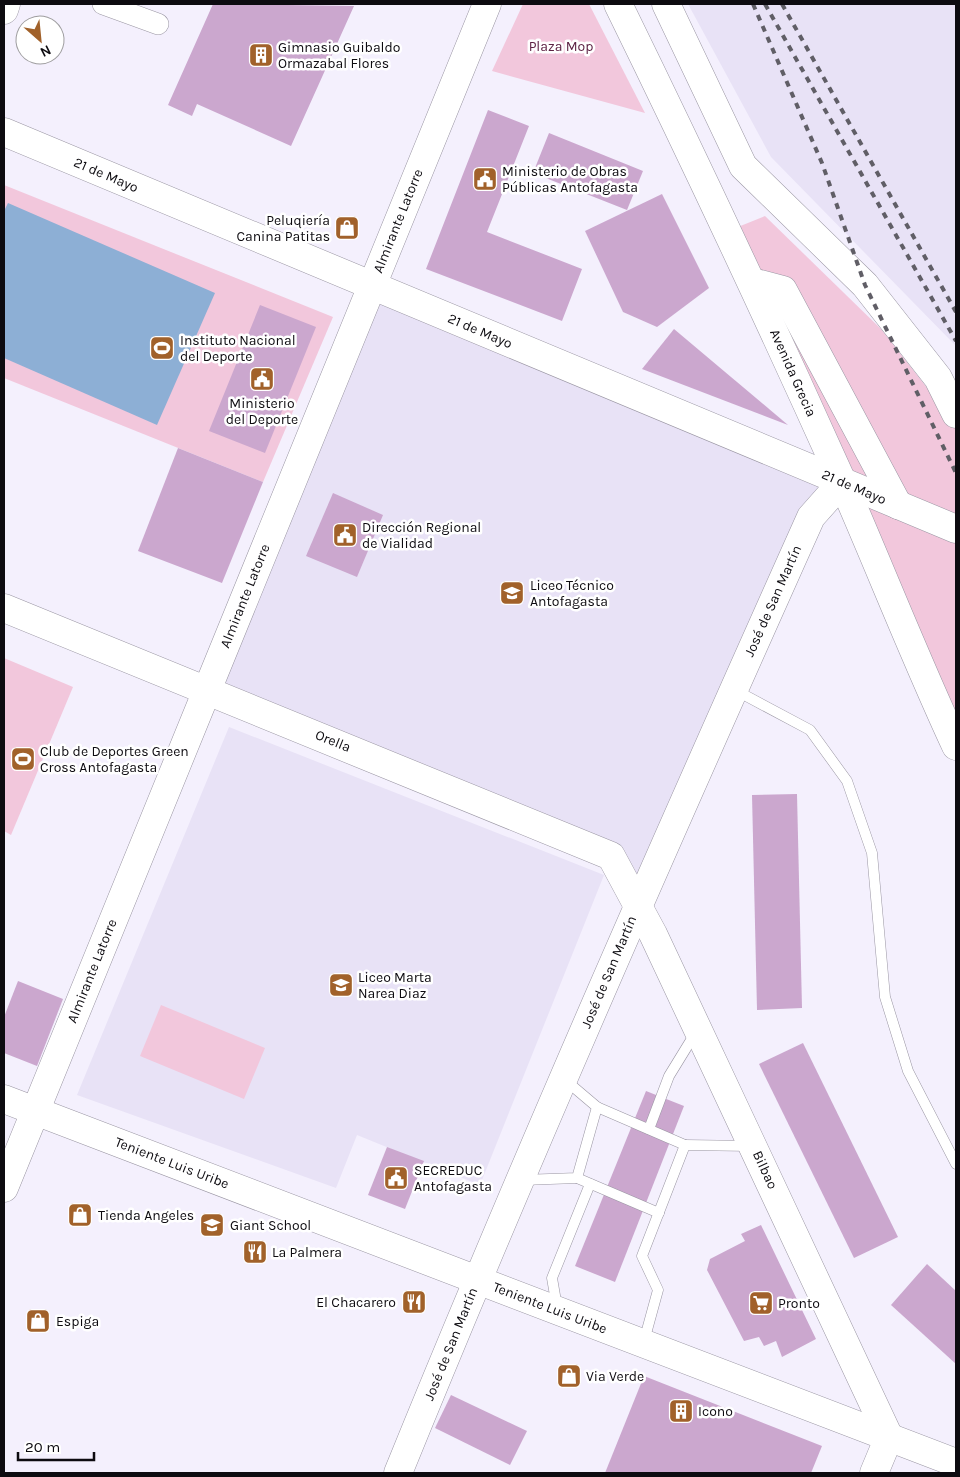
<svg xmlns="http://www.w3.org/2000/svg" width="960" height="1477" viewBox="0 0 960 1477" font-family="Karla,sans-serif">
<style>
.built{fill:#e8e2f6}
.green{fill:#f2c7dc}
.water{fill:#8dafd5}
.building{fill:#cba7ce}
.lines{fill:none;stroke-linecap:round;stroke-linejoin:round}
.lane-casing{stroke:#9a96a3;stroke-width:11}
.street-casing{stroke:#9a96a3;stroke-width:22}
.secondary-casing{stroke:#9a96a3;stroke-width:29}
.highway-casing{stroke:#9a96a3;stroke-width:29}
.lane{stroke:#fff;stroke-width:10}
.street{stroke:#fff;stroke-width:21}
.secondary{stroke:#fff;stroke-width:28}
.highway{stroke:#fff;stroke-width:28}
.rail{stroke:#605e66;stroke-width:4;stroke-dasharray:6 6;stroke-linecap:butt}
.labels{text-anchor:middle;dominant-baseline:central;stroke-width:5;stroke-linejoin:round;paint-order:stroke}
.park-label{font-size:14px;fill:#5d2244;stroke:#fff}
.poi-label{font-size:14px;fill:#0d0b10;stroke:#fff;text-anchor:start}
.street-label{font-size:14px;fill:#0d0b10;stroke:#fff}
</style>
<rect width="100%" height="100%" fill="#f4f0fd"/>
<!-- built -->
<g class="built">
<polygon points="688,4 956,4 956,346 771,157"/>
<polygon points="372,286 842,482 638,904 611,856 207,690"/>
<polygon points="229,727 604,875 480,1185 357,1135 336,1188 77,1095"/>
</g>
<!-- green -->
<g class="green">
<polygon points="523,4 589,4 645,113 492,71"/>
<polygon points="4,185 333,317 263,482 4,378"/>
<polygon points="765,216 881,329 950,417 956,429 956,741 728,231"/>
<polygon points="4,658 73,687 11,835 4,831"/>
<polygon points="161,1005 265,1048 244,1099 140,1056"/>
</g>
<!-- water -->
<polygon class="water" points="8,203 215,293 157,425 4,358 4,211"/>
<!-- building -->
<g class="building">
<polygon points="213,4 354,6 291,146 197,104 192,116 168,105"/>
<polygon points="488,110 529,126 487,232 582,269 562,321 426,269"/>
<polygon points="549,133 643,171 627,210 533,173"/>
<polygon points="662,194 709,288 657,327 623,312 585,231"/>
<polygon points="260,305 316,327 265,453 209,431"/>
<polygon points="674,329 788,425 642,369"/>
<polygon points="178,448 263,482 222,583 138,551"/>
<polygon points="333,493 383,515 357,577 306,556"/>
<polygon points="797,794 802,1008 757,1010 752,795"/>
<polygon points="18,981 63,999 37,1066 4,1053 4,1017"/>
<polygon points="803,1043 898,1237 854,1258 759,1064"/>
<polygon points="646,1091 684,1106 615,1282 575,1266"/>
<polygon points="387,1147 424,1161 405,1209 368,1195"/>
<polygon points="761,1225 816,1339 782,1357 776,1341 764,1346 759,1337 744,1341 707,1270 710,1259 745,1241 741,1234"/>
<polygon points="927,1264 956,1291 956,1364 891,1305"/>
<polygon points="644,1376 822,1446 811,1473 605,1473"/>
<polygon points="451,1395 527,1431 510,1465 435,1428"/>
</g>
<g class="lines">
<defs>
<g id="lane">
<polyline points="735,690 810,730 847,781 872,853 885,997 908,1071 956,1164"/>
<polyline points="597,1107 685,1145"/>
<polyline points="649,1129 669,1076 696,1032"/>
<polyline points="577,1178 659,1213"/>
<polyline points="522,1180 577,1178 597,1107 564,1079"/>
<polyline points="557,1307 552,1278 590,1184"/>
<polyline points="644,1341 658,1290 642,1256 685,1145 751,1146"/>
</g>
<polyline id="street" points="103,4 158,24"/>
<g id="secondary">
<polyline points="4,10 6,4"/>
<polyline points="4,132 956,529"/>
<polyline points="4,608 611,856 653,934 889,1437 874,1473"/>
<polyline points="4,1099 956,1463"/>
<polyline points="4,1188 487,4"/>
<path d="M398,1473c131,-322 271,-639 413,-956l31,-35"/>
</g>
<g id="highway">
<path d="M618,4c77,157 151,315 223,475 39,89 74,179 115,267"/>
<polyline points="666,4 743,166 865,285 938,378 956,414"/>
<polyline points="752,282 783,290 898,505"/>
</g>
</defs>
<!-- lane casing -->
<use href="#lane" class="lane-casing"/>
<!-- street casing -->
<use href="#street" class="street-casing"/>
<!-- secondary casing -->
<use href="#secondary" class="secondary-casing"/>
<!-- highway casing -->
<use href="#highway" class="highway-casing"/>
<!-- lane -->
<use href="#lane" class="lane"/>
<!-- street -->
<use href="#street" class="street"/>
<!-- secondary -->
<use href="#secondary" class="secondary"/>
<!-- highway -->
<use href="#highway" class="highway"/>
<!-- rail -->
<g class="rail">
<polyline points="753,4 822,163 865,285 956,473"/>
<polyline points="765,4 956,341"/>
<polyline points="782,4 956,312"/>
</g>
</g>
<!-- icons -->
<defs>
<symbol id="building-square" viewBox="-11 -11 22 22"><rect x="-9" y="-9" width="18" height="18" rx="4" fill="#a1612a" stroke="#fff"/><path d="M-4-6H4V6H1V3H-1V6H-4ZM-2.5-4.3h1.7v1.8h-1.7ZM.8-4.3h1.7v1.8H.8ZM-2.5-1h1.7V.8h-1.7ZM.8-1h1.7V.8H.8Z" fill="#fff"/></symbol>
<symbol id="civic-square" viewBox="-11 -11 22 22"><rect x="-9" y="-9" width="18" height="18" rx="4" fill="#a1612a" stroke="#fff"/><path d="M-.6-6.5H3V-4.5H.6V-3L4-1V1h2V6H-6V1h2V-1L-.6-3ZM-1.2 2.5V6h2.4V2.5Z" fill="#fff"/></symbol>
<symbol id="shop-square" viewBox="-11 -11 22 22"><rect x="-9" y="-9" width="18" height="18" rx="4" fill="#a1612a" stroke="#fff"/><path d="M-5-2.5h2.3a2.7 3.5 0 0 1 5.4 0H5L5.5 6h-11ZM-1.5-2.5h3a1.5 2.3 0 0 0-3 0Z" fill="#fff"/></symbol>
<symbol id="stadium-square" viewBox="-11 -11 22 22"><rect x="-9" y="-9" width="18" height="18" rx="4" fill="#a1612a" stroke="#fff"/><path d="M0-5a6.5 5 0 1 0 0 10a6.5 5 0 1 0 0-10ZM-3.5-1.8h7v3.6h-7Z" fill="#fff"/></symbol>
<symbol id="school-square" viewBox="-11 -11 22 22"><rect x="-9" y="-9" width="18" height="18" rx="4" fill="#a1612a" stroke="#fff"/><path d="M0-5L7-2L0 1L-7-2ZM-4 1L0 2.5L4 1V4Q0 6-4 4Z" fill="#fff"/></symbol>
<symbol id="restaurant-square" viewBox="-11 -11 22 22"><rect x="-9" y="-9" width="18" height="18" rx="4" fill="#a1612a" stroke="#fff"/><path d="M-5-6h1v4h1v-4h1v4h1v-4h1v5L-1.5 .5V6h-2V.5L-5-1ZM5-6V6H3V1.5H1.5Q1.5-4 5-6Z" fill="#fff"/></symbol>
<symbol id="supermarket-square" viewBox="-11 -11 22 22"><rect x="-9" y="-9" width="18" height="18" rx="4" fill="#a1612a" stroke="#fff"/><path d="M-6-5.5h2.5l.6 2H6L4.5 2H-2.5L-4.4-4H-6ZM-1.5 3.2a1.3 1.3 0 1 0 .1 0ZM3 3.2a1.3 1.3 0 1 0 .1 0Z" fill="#fff"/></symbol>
</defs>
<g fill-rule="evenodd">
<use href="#building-square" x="247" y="41" width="28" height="28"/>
<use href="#civic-square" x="471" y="165" width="28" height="28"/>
<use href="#shop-square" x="333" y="214" width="28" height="28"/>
<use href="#stadium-square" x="148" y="334" width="28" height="28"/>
<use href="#civic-square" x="248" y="365" width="28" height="28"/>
<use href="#civic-square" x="331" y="521" width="28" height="28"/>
<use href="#school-square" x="498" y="579" width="28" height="28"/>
<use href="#stadium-square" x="9" y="745" width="28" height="28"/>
<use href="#school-square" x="327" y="971" width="28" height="28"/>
<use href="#civic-square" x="382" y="1164" width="28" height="28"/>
<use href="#shop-square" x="66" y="1201" width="28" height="28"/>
<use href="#school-square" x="198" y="1211" width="28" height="28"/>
<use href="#restaurant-square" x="241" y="1238" width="28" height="28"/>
<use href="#restaurant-square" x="400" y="1288" width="28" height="28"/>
<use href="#supermarket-square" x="747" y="1289" width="28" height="28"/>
<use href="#shop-square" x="24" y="1307" width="28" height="28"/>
<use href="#shop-square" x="555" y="1362" width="28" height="28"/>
<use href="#building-square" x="667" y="1397" width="28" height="28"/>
</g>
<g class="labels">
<!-- park labels -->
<g class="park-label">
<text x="561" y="46">Plaza Mop</text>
</g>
<!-- poi labels -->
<g class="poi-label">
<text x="278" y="47">Gimnasio Guibaldo<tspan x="278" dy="16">Ormazabal Flores</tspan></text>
<text x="502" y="171">Ministerio de Obras<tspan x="502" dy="16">Públicas Antofagasta</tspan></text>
<text x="330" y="220" text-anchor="end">Peluqiería<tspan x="330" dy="16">Canina Patitas</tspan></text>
<text x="180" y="340">Instituto Nacional<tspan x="180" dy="16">del Deporte</tspan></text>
<text x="262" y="403" text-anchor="middle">Ministerio<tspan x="262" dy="16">del Deporte</tspan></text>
<text x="362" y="527">Dirección Regional<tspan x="362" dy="16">de Vialidad</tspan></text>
<text x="530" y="585">Liceo Técnico<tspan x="530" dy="16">Antofagasta</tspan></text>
<text x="40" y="751">Club de Deportes Green<tspan x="40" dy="16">Cross Antofagasta</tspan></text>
<text x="358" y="977">Liceo Marta<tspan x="358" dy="16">Narea Diaz</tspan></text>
<text x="414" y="1170">SECREDUC<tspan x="414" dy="16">Antofagasta</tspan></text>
<text x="98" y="1215">Tienda Angeles</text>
<text x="230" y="1225">Giant School</text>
<text x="272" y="1252">La Palmera</text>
<text x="396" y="1302" text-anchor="end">El Chacarero</text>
<text x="778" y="1303">Pronto</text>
<text x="56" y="1321">Espiga</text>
<text x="586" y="1376">Via Verde</text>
<text x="698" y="1411">Icono</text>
</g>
<!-- street labels -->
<g class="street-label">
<text transform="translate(106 175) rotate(23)">21 de Mayo</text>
<text transform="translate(398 221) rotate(-68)">Almirante Latorre</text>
<text transform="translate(480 331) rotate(23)">21 de Mayo</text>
<text transform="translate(793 373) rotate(66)">Avenida Grecia</text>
<text transform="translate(854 487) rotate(23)">21 de Mayo</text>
<text transform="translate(245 596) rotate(-68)">Almirante Latorre</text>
<text transform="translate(773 601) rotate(-66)">José de San Martín</text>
<text transform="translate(333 741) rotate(22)">Orella</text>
<text transform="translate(92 971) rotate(-68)">Almirante Latorre</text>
<text transform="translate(609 972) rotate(-67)">José de San Martín</text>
<text transform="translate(172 1163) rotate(21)">Teniente Luis Uribe</text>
<text transform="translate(765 1170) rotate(65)">Bilbao</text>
<text transform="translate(550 1308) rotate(21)">Teniente Luis Uribe</text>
<text transform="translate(451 1344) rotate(-68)">José de San Martín</text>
</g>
</g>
<!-- border -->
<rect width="960" height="1477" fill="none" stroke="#0d0b10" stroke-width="10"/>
<!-- north arrow -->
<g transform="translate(40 40) rotate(153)"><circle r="24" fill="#ffffff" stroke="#9e9d9f"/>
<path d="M0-4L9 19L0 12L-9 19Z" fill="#a1612a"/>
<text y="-8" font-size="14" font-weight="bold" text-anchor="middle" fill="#0d0b10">N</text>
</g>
<!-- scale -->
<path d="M18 1452v8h76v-8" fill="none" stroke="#0d0b10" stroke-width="2.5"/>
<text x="25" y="1452" font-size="15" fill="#0d0b10" stroke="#ffffff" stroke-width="4" paint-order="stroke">20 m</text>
</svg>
